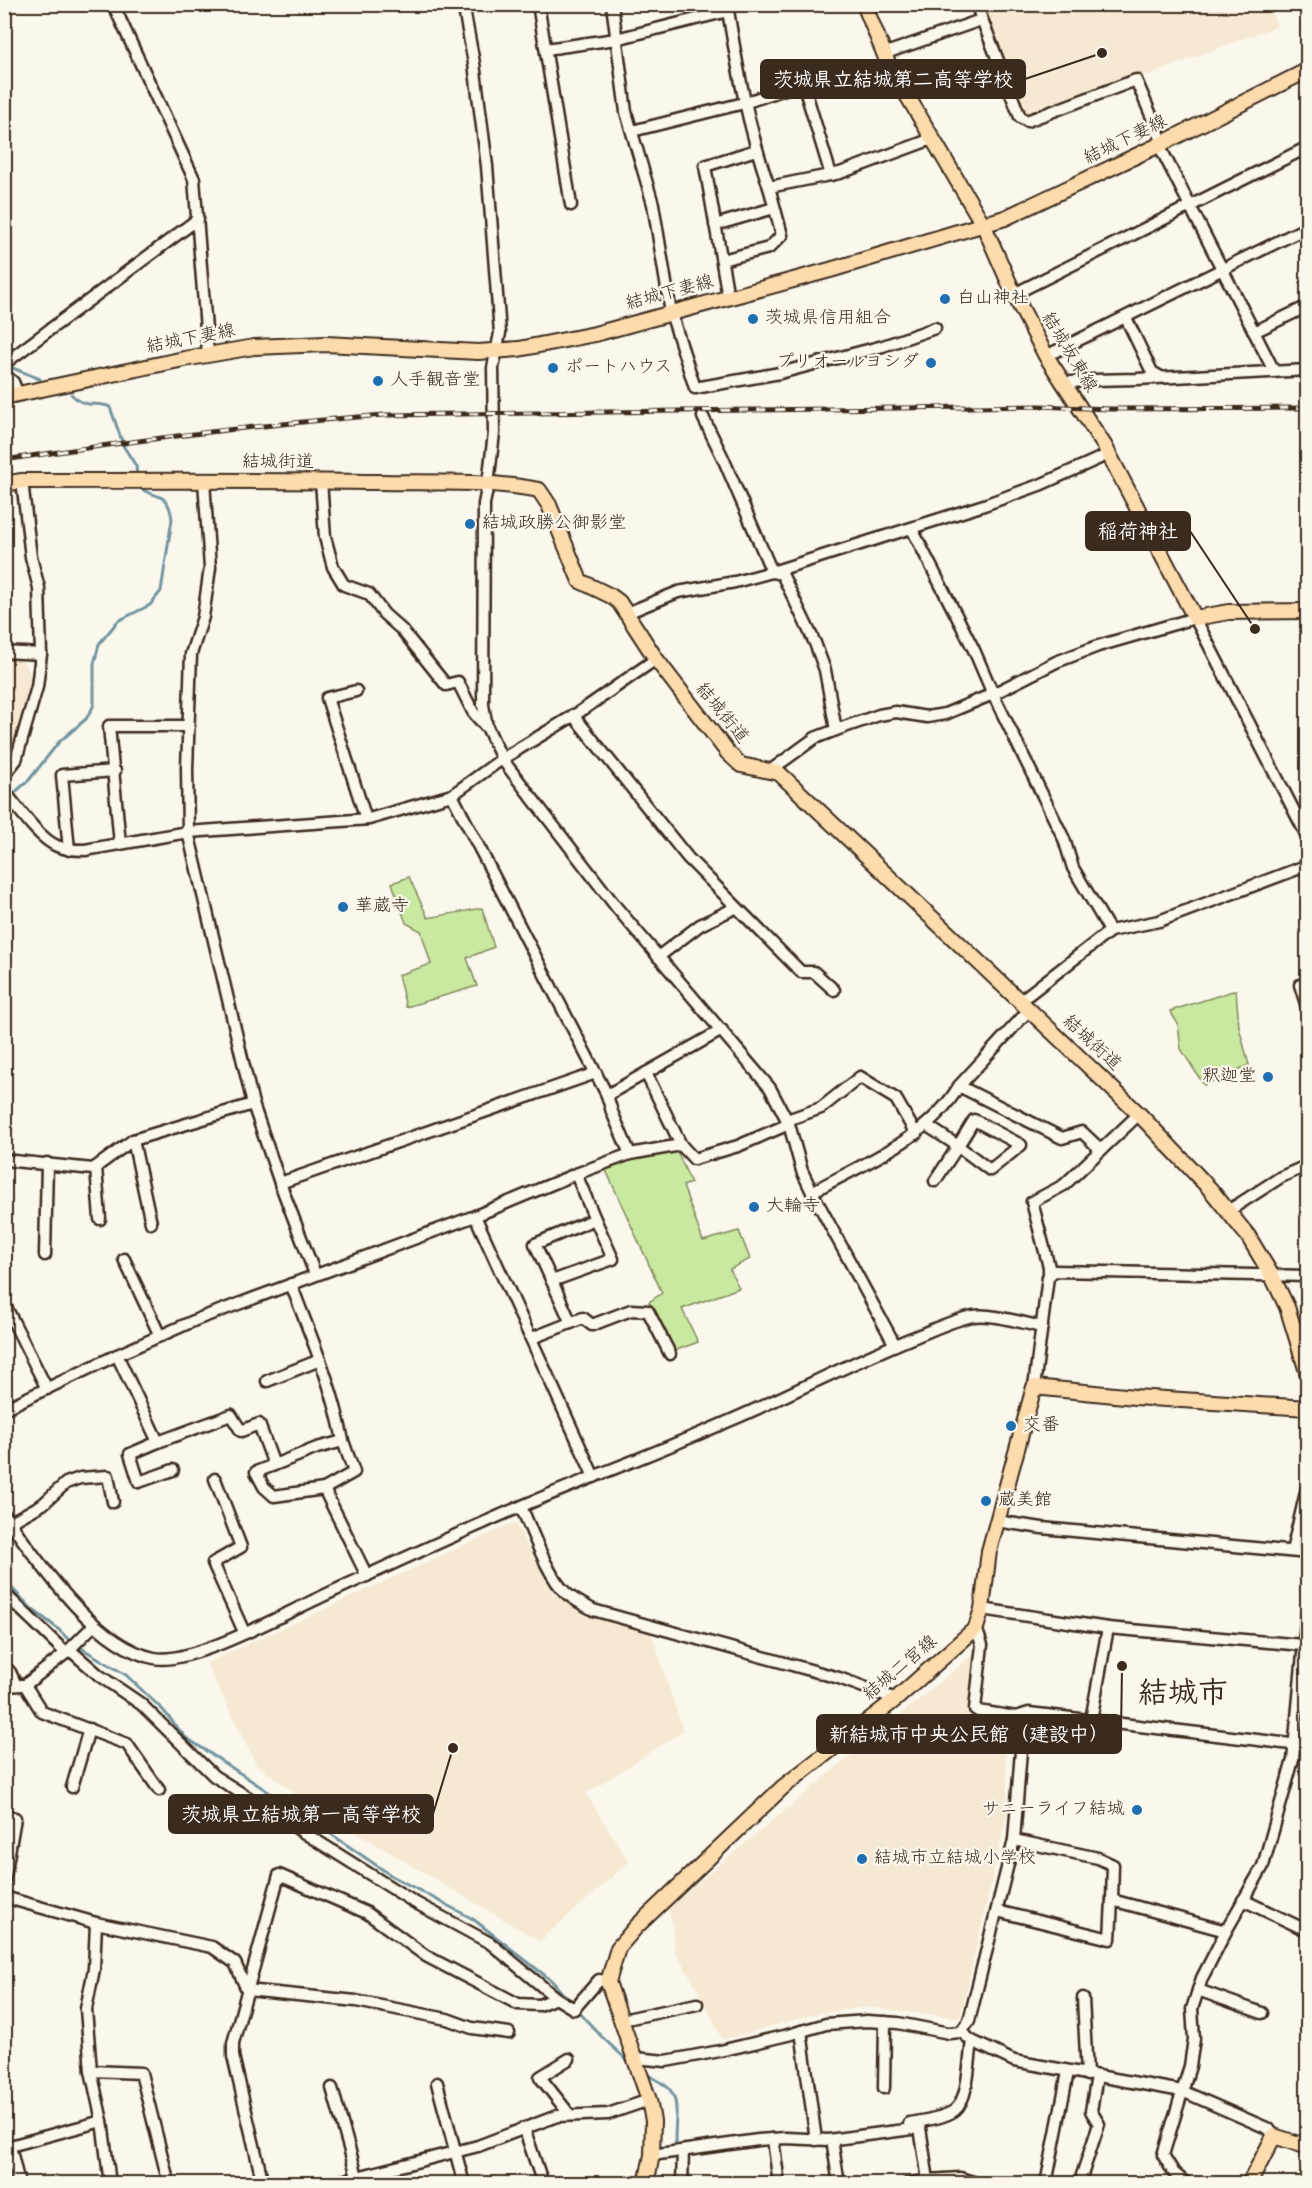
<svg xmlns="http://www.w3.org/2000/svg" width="1312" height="2188" viewBox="0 0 1312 2188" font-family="Dekko,'Klee One',sans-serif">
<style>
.built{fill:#f6e9d3}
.green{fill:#c9e8a0;stroke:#82895f;stroke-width:1.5}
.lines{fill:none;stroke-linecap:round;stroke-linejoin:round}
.stream{stroke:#7295a1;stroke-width:3}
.minor-casing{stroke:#3b2a1e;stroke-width:15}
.major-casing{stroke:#3b2a1e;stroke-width:18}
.minor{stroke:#fbf7ec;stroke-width:10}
.major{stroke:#fcdcac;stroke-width:14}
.rail-casing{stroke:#3b2a1e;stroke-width:5}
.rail{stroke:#fbf7ec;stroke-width:3;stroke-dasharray:9;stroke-linecap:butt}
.poi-dot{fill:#1f6fb2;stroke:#fbf7ec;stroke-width:2}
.labels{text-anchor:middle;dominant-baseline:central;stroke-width:4.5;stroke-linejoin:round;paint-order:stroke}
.street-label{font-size:18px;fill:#3b2a1e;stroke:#fbf7ec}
.poi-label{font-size:18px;fill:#3b2a1e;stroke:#fbf7ec;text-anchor:start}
.town-label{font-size:30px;font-weight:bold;fill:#3b2a1e;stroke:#fbf7ec}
.leader{fill:none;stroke:#3b2a1e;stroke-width:2}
.callout-dot{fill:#3b2a1e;stroke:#fbf7ec;stroke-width:2}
.callout{fill:#3b2a1e;stroke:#3b2a1e;stroke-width:2}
.callout-label{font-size:20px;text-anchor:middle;font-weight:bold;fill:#fff}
</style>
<rect width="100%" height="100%" fill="#fbf7ec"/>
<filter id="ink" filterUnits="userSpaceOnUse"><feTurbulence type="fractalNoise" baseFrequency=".0167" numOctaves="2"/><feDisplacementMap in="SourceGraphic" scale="12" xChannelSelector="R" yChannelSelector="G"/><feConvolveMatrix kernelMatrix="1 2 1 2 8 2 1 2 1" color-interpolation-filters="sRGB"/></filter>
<g filter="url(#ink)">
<!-- built -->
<g class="built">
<polygon points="976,5 1270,5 1277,26 1027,121"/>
<polygon points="5,655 24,662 33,680 34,686 13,756 5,765"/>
<polygon points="515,1522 553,1594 605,1618 651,1632 683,1731 586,1794 629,1862 540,1941 313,1807 256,1764 206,1663"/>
<polygon points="987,1643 980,1706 1004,1722 1008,1810 960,2018 866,2007 814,2014 731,2038 722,2039 696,1986 675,1952 673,1925 667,1908"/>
</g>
<!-- green -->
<g class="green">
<polygon points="409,877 428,918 482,908 494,947 467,958 477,986 406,1007 398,975 431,964 421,931 406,923 392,883"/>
<polygon points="1236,990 1239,1027 1249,1065 1204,1085 1181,1049 1178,1024 1170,1011"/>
<polygon points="677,1151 691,1183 683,1186 703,1241 739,1231 750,1259 730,1269 739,1288 682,1309 698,1342 674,1351 649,1302 662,1293 604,1166"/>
</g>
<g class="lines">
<!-- stream -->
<g class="stream">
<polyline points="10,367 40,379"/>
<path d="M71,394c17,17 23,6 39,13l14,40 12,19 1,11"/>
<path d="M4,802l25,-22 30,-38 27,-23 5,-8 3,-7v-40l5,-20 19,-23 32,-16 11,-14 11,-72c-4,-29 -16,-19 -34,-32v-3"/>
<polyline points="4,1580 32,1609 57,1628 72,1643"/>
<polyline points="78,1646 126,1675 163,1710 185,1737 293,1808 392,1876 473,1919 552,1981 570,2002"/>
<polyline points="577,2010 601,2036 630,2063"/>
<path d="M645,2073c7,5 20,10 25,17 12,15 2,41 6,58"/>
<polyline points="686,2170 695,2184"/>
</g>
<defs>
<g id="minor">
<polyline points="113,4 194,179 208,354"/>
<polyline points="463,4 474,63 487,166 500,333 493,368 494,433 488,484 484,504 483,705 487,727 502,759 617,908 770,1088 789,1124 802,1171 812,1192 895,1345"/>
<polyline points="538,4 571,205"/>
<polyline points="612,4 626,112 653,204 671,313 695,388 780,373 883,346 935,328"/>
<path d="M727,4c10,63 21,123 42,183l71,-14 92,-34"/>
<polyline points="976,4 1020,117 1027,121 1136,80 1163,143"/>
<polyline points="546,49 616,39 728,11"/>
<polyline points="883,54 981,20"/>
<polyline points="632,131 744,103 803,83 831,175"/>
<polyline points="1159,145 1274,371"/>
<polyline points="715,225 774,208"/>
<polyline points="722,260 769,248 782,235 769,187"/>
<polyline points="1014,294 1308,147"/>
<polyline points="728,297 705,166 756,150"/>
<polyline points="1126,318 1152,372 1161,377"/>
<polyline points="1254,332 1308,306"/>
<polyline points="1046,356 1308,227"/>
<polyline points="4,365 9,360 198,219"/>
<polyline points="4,374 13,382 18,394"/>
<polyline points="1062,383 1093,380 1137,379 1308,370"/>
<polyline points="703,417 723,458 772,572 782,574 815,643 825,670 836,730"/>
<polyline points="204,481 210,568 203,617 191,654 187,769 188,832 253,1104 280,1183 315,1274"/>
<polyline points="321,481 325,537 333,567 344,585 369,594 384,614 402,630 446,685 458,682 473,712 486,727"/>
<polyline points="912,529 974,650 993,694 1064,839 1073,868 1110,931"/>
<polyline points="627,613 678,592 735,582 772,572 984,505 1042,484 1109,454"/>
<polyline points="4,652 41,654"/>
<polyline points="356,691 327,698 366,819"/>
<polyline points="573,715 688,858 801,972 814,972 834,990"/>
<polyline points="771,770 815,738 836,730 879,715 896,712 927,717 945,714 993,694 1056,662 1098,646 1195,618 1308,838"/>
<polyline points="4,775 16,760 37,687 41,654 39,588 31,557 22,481"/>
<path d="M4,791c14,16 34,47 53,55 9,4 19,4 28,4l103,-18 181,-13 83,-24 50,-36 76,-46 78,-54"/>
<polyline points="452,795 607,1095 612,1112 630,1154"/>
<polyline points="120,844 109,726 189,726"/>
<polyline points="69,850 62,775 115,771"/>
<polyline points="658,957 700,925 735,908"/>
<polyline points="1308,983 1300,985 1308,1010"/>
<polyline points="1019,1002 1110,931 1159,921 1308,865"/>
<polyline points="646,1073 681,1145"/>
<polyline points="959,1086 1062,1138 1082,1132 1101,1150"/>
<polyline points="607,1095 722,1030"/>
<polyline points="787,1120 821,1108 860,1077 896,1099 916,1134"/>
<polygon points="974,1120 1021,1145 990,1170 958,1146"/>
<polyline points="926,1125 958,1146 935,1181"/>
<polyline points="133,1140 151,1223"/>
<polyline points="4,1160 93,1169 133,1140 253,1104"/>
<polyline points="96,1167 100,1219"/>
<polyline points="280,1183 596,1073"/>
<path d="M812,1192c52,-29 116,-53 147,-106l70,-76"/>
<polyline points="1228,1211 1281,1177 1308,1165"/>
<polyline points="475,1216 594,1477"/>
<polyline points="45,1255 47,1163"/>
<polyline points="124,1259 160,1336"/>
<polyline points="1049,1274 1049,1267 1032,1202 1064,1185 1139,1114"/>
<polyline points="552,1281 613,1259 595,1219"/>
<path d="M291,1284c19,51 42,102 52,157"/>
<polyline points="5,1305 47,1389"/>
<polyline points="571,1323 535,1244 595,1219 576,1174"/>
<polyline points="532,1338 583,1318 592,1325 631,1310 648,1311 670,1354"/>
<polyline points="117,1355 158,1442 231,1415 241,1431 259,1424 274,1465 256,1472 264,1487 274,1496 324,1489 367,1576"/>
<polyline points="267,1381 320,1360"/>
<polyline points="1034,1387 1048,1277 1054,1271 1308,1276"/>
<polyline points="4,1409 117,1355 198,1319 475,1216 576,1174 630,1154 681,1145 694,1159 738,1146 789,1124"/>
<polyline points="158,1442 130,1454 139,1482 173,1470"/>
<polyline points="274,1465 317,1448 343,1441 354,1472 324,1489"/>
<polyline points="215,1479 241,1547 213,1563 244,1632"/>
<path d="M521,1507c11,23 26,68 44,85 8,8 18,12 28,18l246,68 57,21"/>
<path d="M4,1514c34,47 90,132 150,144 36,8 132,-45 169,-62 66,-31 132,-61 199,-90 69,-29 139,-55 207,-85 61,-26 121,-58 183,-83 19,-7 40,-18 61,-22 19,-3 49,7 69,11"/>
<polyline points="996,1521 1042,1528 1308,1553"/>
<polyline points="11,1522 43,1504 66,1483 80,1478 108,1476 113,1502"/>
<polyline points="1292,1551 1308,1484"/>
<polyline points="4,1593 66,1653"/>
<polyline points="982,1609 1108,1628 1303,1645"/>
<polyline points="94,1625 66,1653 25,1685 42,1712 127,1744 159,1790"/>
<polyline points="976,1628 982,1645 975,1709 978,1711 1016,1717 1029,1713 1308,1746"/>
<polyline points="70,1650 100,1676 141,1704 214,1776 414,1902 490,1943 556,1998"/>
<polyline points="4,1666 10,1672 16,1685"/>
<polyline points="4,1690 7,1686 22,1685"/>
<polyline points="1091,1720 1108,1628"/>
<polyline points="72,1787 89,1729"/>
<polyline points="4,1815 15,1818 4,1882"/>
<polyline points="1014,1840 1098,1858 1113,1865 1112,1900 1226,1931"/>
<polyline points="4,1897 96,1923 212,1947 235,1963 247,1990 356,2001 447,2019 472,2028 509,2033"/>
<polyline points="1243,1900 1308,1931"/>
<polyline points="997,1911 1110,1939 1112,1900"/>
<polyline points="96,1923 94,1969 86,2009 91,2071 102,2121 110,2184"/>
<polyline points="1198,1990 1262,2013"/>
<polyline points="1083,1998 1087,2075"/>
<polyline points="622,2020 697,2004"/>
<polyline points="801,2031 816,2140"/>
<polyline points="961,2032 972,2041 1014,2061 1182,2091 1269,2129 1274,2136"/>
<polyline points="635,2058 666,2061 720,2051 788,2035 826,2024 867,2021 898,2023 949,2033 961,2032 969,2021 1014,1840 1022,1738 1021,1726 1016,1717"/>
<polyline points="569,2059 540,2077 570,2115"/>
<polyline points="91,2071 141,2073 169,2184"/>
<polyline points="437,2083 464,2184"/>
<polyline points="332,2088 359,2183"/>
<polyline points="884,2088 885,2022"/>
<path d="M909,2123c12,-2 36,-5 46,-13 14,-12 14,-51 17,-69"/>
<polyline points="524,2128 543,2184"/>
<polyline points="773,2139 779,2184"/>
<polyline points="832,2140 839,2184"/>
<polyline points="652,2155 758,2140 786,2138 828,2140 920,2128 928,2180 960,2178 979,2184"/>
<polyline points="1082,2175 1099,2124 1091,2111 1097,2076"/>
<polyline points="19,2184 10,2146 102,2121"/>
<polyline points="263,2184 233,2056 233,2043 279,1875 367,1913 426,1956 518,2004 539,2005 556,1998 574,2009 599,1980 608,1982"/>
<polyline points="330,2184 478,2146 557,2116 608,2114 649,2100"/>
<polyline points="682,2184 683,2151"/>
<polyline points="907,2184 928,2180"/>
<polyline points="1046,2184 1068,2072"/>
<polyline points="1187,2184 1174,2173 1163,2155 1190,2066 1194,2039 1192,2009 1202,1978 1226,1931 1263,1866 1293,1760 1308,1601"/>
</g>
<g id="major">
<polyline points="864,4 888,63 984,226 1014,294 1046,356 1104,445 1195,618 1229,612 1308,611"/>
<polyline points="4,397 184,359 254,347 326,344 478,352 519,349 595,334 830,270 1005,218 1159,145 1308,70"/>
<path d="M4,484l18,-3c119,0 238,-1 357,1 52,1 108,-2 160,8l10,15 31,76 31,15 8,6 37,57 72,94 13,12 38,8 360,341 71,75 38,47 24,40 15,31 21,68"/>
<polyline points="646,2184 652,2155 653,2121 649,2100 608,1982 618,1948 636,1927 783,1787 896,1699 976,1628 982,1609 989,1551 1034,1387 1135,1397 1308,1408"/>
<polyline points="1249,2184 1274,2136 1308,2147"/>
</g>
</defs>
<!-- minor casing -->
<use href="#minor" class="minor-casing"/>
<!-- major casing -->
<use href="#major" class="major-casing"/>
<!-- minor -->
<use href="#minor" class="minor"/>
<!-- major -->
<use href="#major" class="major"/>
<defs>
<path id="rail" d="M4,460c127,-19 253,-36 381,-45l654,-9 70,3 199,-1"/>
</defs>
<!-- rail casing -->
<use href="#rail" class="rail-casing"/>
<!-- rail -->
<use href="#rail" class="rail"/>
</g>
</g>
<!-- markers -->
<g class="poi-dot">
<circle cx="945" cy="299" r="6"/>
<circle cx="753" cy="319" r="6"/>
<circle cx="931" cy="363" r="6"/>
<circle cx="553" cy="368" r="6"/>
<circle cx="378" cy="381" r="6"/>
<circle cx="470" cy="524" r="6"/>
<circle cx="343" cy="907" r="6"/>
<circle cx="1268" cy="1077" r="6"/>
<circle cx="754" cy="1207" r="6"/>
<circle cx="1011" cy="1426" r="6"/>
<circle cx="986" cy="1501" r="6"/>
<circle cx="1137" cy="1810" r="6"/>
<circle cx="862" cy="1859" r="6"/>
</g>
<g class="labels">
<!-- street labels -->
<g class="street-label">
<text transform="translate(1126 141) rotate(-26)">結城下妻線</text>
<text transform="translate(670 294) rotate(-15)">結城下妻線</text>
<text transform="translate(191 340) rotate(-11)">結城下妻線</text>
<text transform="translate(1068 353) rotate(59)">結城坂東線</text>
<text x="278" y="463">結城街道</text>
<text transform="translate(721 714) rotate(51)">結城街道</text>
<text transform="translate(1091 1044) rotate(43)">結城街道</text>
<text transform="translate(901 1669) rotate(-40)">結城二宮線</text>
</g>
<!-- poi labels -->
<g class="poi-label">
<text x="957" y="299">白山神社</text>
<text x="765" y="319">茨城県信用組合</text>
<text x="919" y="363" text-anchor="end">プリオールヨシダ</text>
<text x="565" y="368">ポートハウス</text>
<text x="390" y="381">人手観音堂</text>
<text x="482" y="524">結城政勝公御影堂</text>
<text x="355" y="907">華蔵寺</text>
<text x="1256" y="1077" text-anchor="end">釈迦堂</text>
<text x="766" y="1207">大輪寺</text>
<text x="1023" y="1426">交番</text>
<text x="998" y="1501">蔵美館</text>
<text x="1125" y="1810" text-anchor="end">サニーライフ結城</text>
<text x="874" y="1859">結城市立結城小学校</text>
</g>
<!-- town labels -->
<g class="town-label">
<text x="1183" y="1696">結城市</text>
</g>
</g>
<!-- callouts -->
<path class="leader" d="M1102 53L1025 79M1255 629L1190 531M1122 1666L1121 1734M453 1748L433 1814"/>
<g class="callout-dot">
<circle cx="1102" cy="53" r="6"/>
<circle cx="1255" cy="629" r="6"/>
<circle cx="1122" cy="1666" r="6"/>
<circle cx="453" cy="1748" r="6"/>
</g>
<g class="callout">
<rect x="761" y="60" width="264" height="38" rx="6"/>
<rect x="1086" y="512" width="104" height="38" rx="6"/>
<rect x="817" y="1715" width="304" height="38" rx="6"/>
<rect x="169" y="1795" width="264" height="38" rx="6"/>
</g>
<g class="callout-label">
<text x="893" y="86">茨城県立結城第二高等学校</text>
<text x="1138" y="538">稲荷神社</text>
<text x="969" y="1741">新結城市中央公民館（建設中）</text>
<text x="301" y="1821">茨城県立結城第一高等学校</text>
</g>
<!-- margin -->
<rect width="1312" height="2188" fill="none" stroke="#fbf7ec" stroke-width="24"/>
<rect x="12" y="12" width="1288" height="2164" fill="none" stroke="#3b2a1e" stroke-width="2" filter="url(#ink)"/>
</svg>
